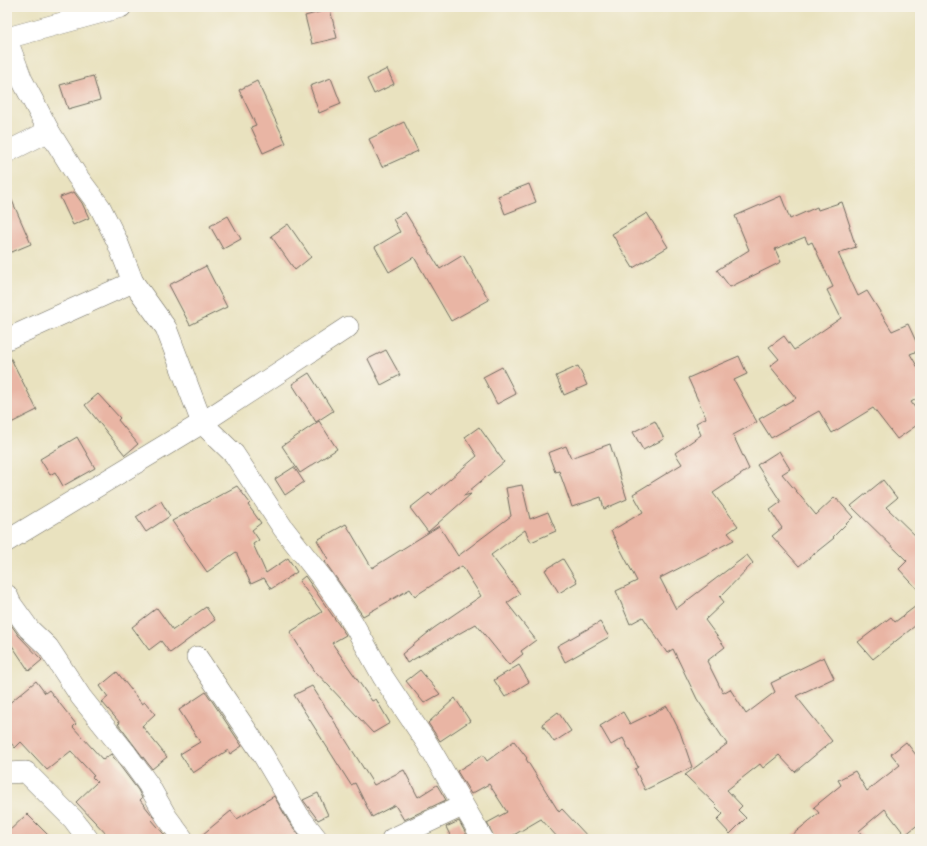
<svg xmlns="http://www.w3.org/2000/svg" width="927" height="846" viewBox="0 0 927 846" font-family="'Libre Bodoni',serif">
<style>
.building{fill:#e9b5a4}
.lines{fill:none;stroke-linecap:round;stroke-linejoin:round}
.street-casing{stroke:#6e6b5f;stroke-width:22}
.street{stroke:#fff;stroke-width:21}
</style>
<rect width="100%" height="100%" fill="#f7f3e8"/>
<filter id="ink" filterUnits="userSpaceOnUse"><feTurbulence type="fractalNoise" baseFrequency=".025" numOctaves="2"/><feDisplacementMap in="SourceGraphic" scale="8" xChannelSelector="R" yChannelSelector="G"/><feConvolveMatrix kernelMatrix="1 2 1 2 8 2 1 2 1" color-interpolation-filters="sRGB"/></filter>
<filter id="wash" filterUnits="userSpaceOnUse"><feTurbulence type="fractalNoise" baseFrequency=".012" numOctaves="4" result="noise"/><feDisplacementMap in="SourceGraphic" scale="16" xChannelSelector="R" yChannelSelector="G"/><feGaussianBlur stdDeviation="0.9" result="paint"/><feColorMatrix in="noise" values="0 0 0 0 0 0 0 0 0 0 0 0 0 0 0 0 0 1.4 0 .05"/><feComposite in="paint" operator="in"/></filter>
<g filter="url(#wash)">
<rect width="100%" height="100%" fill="#e9e2bf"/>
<g id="blocks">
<!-- building -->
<g class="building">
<polygon points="330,9 337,38 312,44 305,16"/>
<polygon points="387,69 394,84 374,94 367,79"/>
<polygon points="93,76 100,100 68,109 60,85"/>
<polygon points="331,78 341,104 319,113 310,86"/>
<polygon points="257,81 286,143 263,153 251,127 256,125 239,90"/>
<polygon points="404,122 418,151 382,167 369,139"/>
<polygon points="529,184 536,202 505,214 498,196"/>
<polygon points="7,189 31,244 7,254"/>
<polygon points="74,192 82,203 89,218 73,225 60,197"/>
<polygon points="781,196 790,219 817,207 818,210 842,202 850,226 849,226 856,247 838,253 858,296 867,291 892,331 908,324 920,350 910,354 920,371 920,397 911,402 920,415 920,423 897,439 873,408 832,433 819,411 771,438 759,419 796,398 770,366 779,359 769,347 784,336 794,350 841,318 827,290 833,287 812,242 808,244 805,237 775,249 781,262 730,287 717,270 749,250 735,216"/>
<polygon points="405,212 440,269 463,255 489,300 451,321 414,257 389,272 375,247 400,232 393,219"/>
<polygon points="647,213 668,247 633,268 612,234"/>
<polygon points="228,216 241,239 223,249 210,226"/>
<polygon points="288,224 311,257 295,270 271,236"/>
<polygon points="206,266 227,307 190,325 169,285"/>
<polygon points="386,350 400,375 381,385 368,359"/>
<polygon points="7,351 37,410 7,425"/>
<polygon points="739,356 747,374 734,380 757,422 733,435 749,469 713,493 738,526 728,533 734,540 660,578 676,609 747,555 753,563 720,597 724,602 705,620 725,647 707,661 723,693 730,689 746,714 775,692 771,683 824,657 834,678 796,696 832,741 795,772 779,755 763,768 760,764 727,790 742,806 738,810 746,818 730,834 717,820 723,814 715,806 716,805 685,775 727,744 697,699 673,649 667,653 643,617 630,624 616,591 637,581 611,531 643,512 633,494 682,464 675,453 701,435 696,423 706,418 688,378"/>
<polygon points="578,366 587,385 564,395 556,376"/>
<polygon points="502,367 516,394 497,404 483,377"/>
<polygon points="309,373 333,411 316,422 292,384"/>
<polygon points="98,394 120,418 118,420 138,444 125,455 85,405"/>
<polygon points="319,421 337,449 300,473 282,446"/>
<polygon points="655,421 664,439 643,450 633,432"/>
<polygon points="479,427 504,462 463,496 471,494 428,532 410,508 429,493 431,495 477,456 465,437"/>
<polygon points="77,437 95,468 63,486 55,472 50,475 40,459"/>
<polygon points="610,444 627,499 604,509 601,497 572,507 559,471 555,472 548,453 566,446 571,458"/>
<polygon points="779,451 790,469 782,474 816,515 835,497 853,517 833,537 834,538 799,566 772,536 782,528 770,510 781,502 757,465"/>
<polygon points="294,467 304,482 285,495 275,479"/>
<polygon points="883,480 897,498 886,507 920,540 920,592 899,569 907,561 851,506"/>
<polygon points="522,485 530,519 548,512 556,531 531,542 525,530 491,555 520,594 507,603 536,640 521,651 523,654 509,665 476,624 407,663 402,654 434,628 481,596 462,566 415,596 410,589 363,616 325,562 328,559 317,540 346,524 372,568 439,526 458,556 511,516 506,488"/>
<polygon points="237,486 250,503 248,505 261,523 252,530 259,540 253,544 266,573 288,558 297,572 271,589 264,578 251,584 236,552 207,572 172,521"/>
<polygon points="161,501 170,516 146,532 136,517"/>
<polygon points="563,559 577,582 559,593 545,570"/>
<polygon points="305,576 346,635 332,643 372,701 376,699 390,723 373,733 314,670 290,632 322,612 299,581"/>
<polygon points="920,603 920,622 873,659 858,642 891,617 895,622"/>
<polygon points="206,607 215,620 170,653 161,641 149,650 132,627 157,608 173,630"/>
<polygon points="7,619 19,636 42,660 29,671 7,638"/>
<polygon points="600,622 609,637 565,662 557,646"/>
<polygon points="519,665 529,682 505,697 494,680"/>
<polygon points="420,670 440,694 424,703 406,681"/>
<polygon points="117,672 142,704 145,702 155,714 142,726 167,757 152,769 118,724 120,723 102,702 108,697 100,686"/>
<polygon points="36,681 45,693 49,690 76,724 73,727 103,760 111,754 138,790 142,798 140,800 152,815 154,818 152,820 168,839 111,839 76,802 97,782 92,777 94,776 71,751 47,770 21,742 15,748 7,738 7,705"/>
<polygon points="312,686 374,785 404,770 418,797 437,785 446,800 404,820 395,805 372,817 355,783 351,785 294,695"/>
<polygon points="206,692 242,746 230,754 228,750 193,773 180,754 200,742 179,710"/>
<polygon points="455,698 470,721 440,741 428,723"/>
<polygon points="667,706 680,732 692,767 645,790 635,769 638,767 623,738 611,745 600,726 623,712 630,724"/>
<polygon points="558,712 571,731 554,742 542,724"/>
<polygon points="514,741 527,758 526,759 559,812 562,809 590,839 559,839 541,819 507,839 495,839 487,823 507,812 489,784 471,794 457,771 483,755 487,761"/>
<polygon points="906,742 920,760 920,823 905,835 885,809 859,831 865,839 787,839 819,813 814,807 841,785 838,780 855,771 867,791 900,765 891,754"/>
<polygon points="318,793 328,815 318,820 303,800"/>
<polygon points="274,796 289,822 302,839 197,839 231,811 237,819"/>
<polygon points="27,814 52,839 7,839 7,833"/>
<polygon points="459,821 469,839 452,839 446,827"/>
</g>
</g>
</g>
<g filter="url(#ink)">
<use href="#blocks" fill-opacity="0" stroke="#6e6b5f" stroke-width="1"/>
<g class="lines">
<defs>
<g id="street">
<polyline points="7,38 121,7"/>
<polyline points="7,40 22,80 49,131 77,176 100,207 117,241 133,282 166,328 202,423 234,454 283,528 322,578 353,623 383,677 427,743 483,839"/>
<polyline points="7,152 49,131"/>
<polyline points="7,339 133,282"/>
<polyline points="7,541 202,423 348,327"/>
<polyline points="7,595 11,604 29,629 48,647 81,697 125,752 148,784 166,816 183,839"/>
<polyline points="197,657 263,755 299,816 317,839"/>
<polyline points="7,773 26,772 73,819 88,839"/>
<polyline points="392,839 462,806"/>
</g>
</defs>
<!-- street casing -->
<use href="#street" class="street-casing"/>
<!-- street -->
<use href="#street" class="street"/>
</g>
</g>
<!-- margin -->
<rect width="927" height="846" fill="none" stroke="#f7f3e8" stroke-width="24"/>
</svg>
